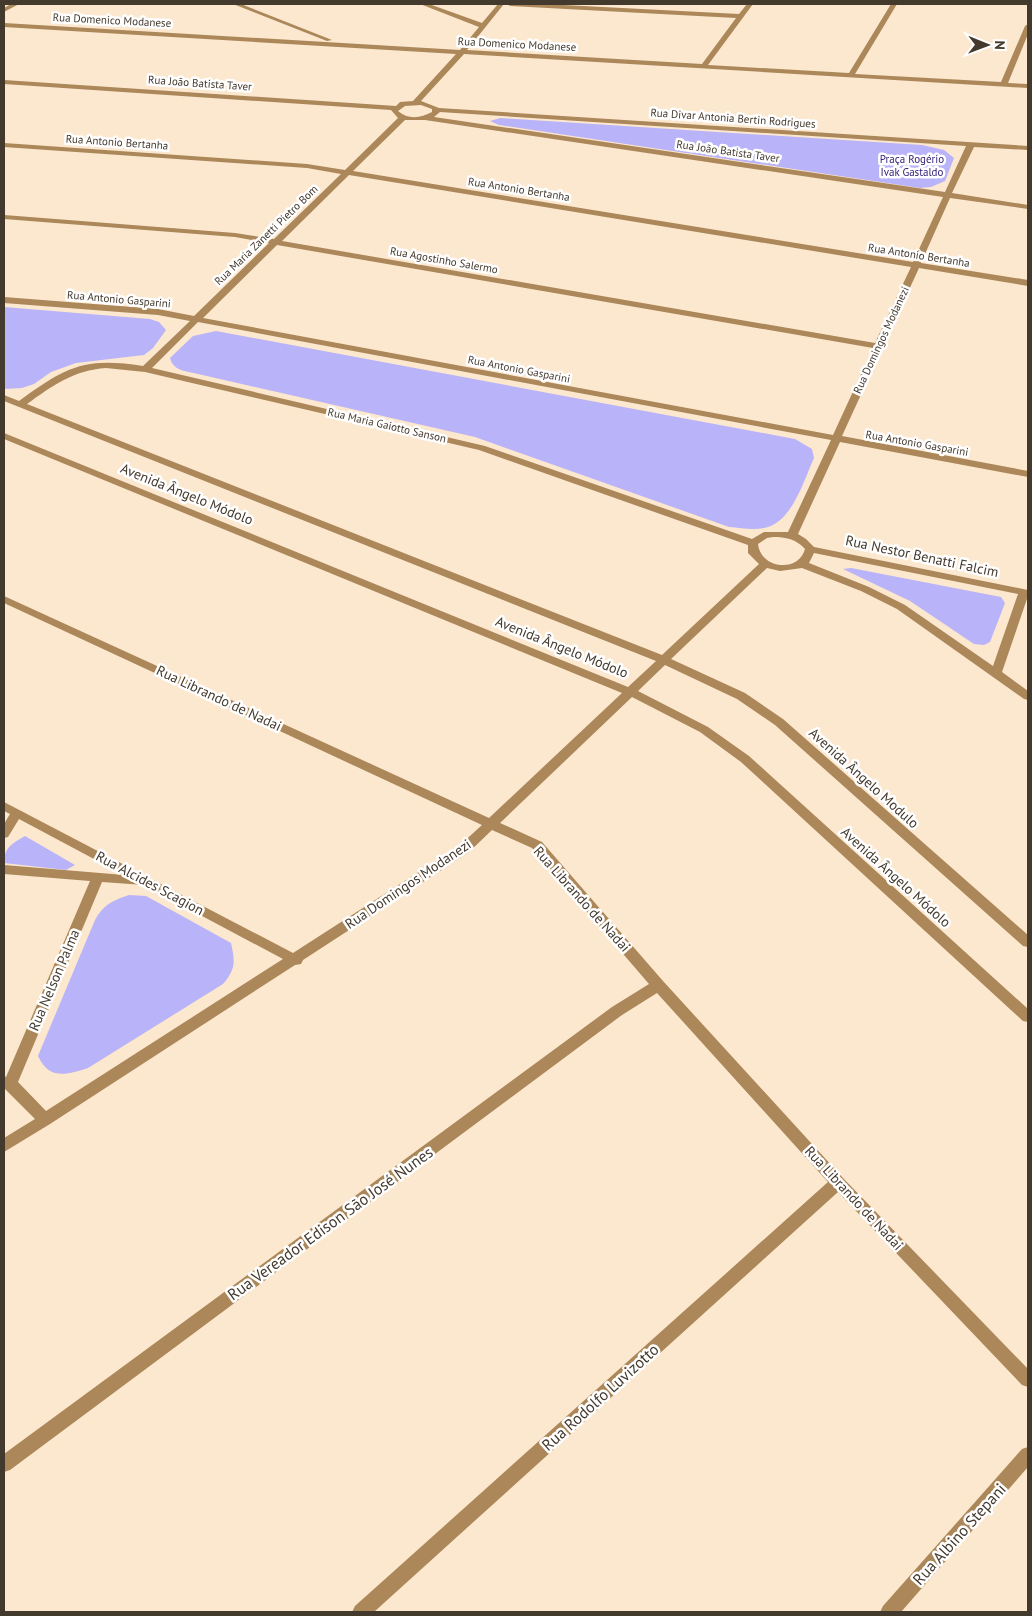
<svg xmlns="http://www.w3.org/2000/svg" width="1032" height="1616" viewBox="0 0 1032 1616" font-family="'PT Sans',sans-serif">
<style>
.green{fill:#b9b3f9}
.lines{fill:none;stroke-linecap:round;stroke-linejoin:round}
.minor{fill:#ab8759;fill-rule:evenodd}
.labels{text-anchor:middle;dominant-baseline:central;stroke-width:5;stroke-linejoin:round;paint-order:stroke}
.far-street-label{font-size:11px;fill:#43392d;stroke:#fff}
.far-park-label{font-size:11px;fill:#382279;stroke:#fff}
.street-label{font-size:14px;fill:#43392d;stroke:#fff}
.near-street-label{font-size:16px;fill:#43392d;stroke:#fff}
</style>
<rect width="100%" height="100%" fill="#fce7cf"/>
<!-- green -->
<g class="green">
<polygon points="500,118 922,145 944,150 954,158 945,181 931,187 920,188 499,125 490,121"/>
<polygon points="4,307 150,319 159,322 166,330 153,348 144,355 76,363 51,372 34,384 22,388 4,389"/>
<path d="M216,331l579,108 17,10 2,9c-10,22 -21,61 -46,69 -12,4 -26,1 -39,0l-254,-90 -277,-63c-12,-3 -25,-3 -28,-16l23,-22z"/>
<polygon points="851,568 1001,597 1005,603 990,642 984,645 974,644 910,601 843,569"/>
<path d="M25,836l50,29 -9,5 -62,-7c0,-16 9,-20 21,-27z"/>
<path d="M129,895l17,1 85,47c4,18 5,26 -8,41l-135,84c-22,7 -39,12 -50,-12l57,-136c8,-15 18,-20 34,-25z"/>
</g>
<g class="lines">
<!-- minor -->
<g class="minor">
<polygon points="11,4 19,4 4,12 4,8"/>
<polygon points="233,4 241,4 332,40 327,41"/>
<path d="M420,4h9l53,19 16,-19h6l-37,46 235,14 34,-46 -226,-12 -3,-2h37l195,10 8,-10h6l-45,61 141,8 42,-69h6l-42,70 146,8 24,-56 3,-2v10l-20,49 20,1v4l-564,-34 -43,47 18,7 589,38v4l-54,-3 -22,46 76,12v4l-78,-11 -29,65 107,17v6l-109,-18 -77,168 186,35v6l-188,-35 -42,92 8,5 8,8 214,43v6l-26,76 26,19v9l-4,-1 -127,-90 -36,-18 -59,-23 -22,3 -13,-3 -96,91 74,34 38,26 245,216v12l-5,-1 -248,-221 -38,-26 -72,-34 -27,26 70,36 41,29 279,253v13l-5,-1 -282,-259 -41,-30 -68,-35 -132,126 42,19 121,139 180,197 185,191v18l-6,-2 -184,-193 -464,420h-22l3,-6 473,-424 -171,-189 -35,22 -612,455 -6,2v-18l608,-447 37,-23 -117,-136 -40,-18 -23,22 -166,108 -2,4 -6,1 -245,159 -46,28v-14l31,-19 -31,-31v-12l2,1 84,-196 -86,-7v-9l120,10 -105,-56 -11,18 -4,1v-14l6,-10 -6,-3v-9l289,151 166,-107 23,-21 -478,-222v-7l485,222 133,-125 -618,-254v-6l624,254 28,-26 -652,-260v-6l15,6c47,-34 65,-44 124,-35l47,-45 -32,-6 -154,-12v-6l154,12 36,7 75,-73 -34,-6 -231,-18v-4l231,18 39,6 67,-65 -34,-6 -303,-21v-4l303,21 38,6 53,-52 -7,-8 -387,-26v-4l392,26 4,-4 13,-1 43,-47 -452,-27v-4l456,27 19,-23zM421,105l11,4v3c-11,6 -24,8 -34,-1l7,-5zM440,112l526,34 -21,46 -511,-75zM405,120h20l518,77 -30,65 -560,-91zM349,175l562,92 -36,76 -593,-102zM277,245l596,103 -40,87 -630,-117zM198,322l633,118 -43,92h-24l-12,7 -267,-93 -333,-78zM106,368l39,4 334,78 269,95v8l11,11 -97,91 -635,-251c25,-18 47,-34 79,-36zM773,537c13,0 23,2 32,12 -7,25 -45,19 -47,-5l9,-6zM814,553l204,41 -25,72 -88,-61 -36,-18 -60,-24zM102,882l42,3 139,74 -237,152 -28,-29z"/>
<polygon points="1028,1447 1028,1467 901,1612 880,1612 883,1606 1022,1449"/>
</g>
</g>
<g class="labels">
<!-- far-street labels -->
<g class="far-street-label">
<text transform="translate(112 20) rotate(3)">Rua Domenico Modanese</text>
<text transform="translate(517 44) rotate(3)">Rua Domenico Modanese</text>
<text transform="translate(200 83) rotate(4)">Rua João Batista Taver</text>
<text transform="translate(733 118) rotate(4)">Rua Divar Antonia Bertin Rodrigues</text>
<text transform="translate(117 142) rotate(4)">Rua Antonio Bertanha</text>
<text transform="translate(728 151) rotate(8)">Rua João Batista Taver</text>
<text transform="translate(519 189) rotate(9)">Rua Antonio Bertanha</text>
<text transform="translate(266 235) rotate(-44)">Rua Maria Zanetti Pietro Bom</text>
<text transform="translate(919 255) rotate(9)">Rua Antonio Bertanha</text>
<text transform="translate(444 260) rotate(10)">Rua Agostinho Salermo</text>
<text transform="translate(119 299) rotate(5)">Rua Antonio Gasparini</text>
<text transform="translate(881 340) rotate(-65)">Rua Domingos Modanezi</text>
<text transform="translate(519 369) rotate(11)">Rua Antonio Gasparini</text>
<text transform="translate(387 425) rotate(13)">Rua Maria Gaiotto Sanson</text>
<text transform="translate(917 443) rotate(10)">Rua Antonio Gasparini</text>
</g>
<!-- far-park labels -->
<g class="far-park-label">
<text x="912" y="159">Praça Rogério<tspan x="912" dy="13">Ivak Gastaldo</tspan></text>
</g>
<!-- street labels -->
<g class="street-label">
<text transform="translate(187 494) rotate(22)">Avenida Ângelo Módolo</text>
<text transform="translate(922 556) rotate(12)">Rua Nestor Benatti Falcim</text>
<text transform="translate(562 647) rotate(22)">Avenida Ângelo Módolo</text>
<text transform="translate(219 698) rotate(25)">Rua Librando de Nadai</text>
<text transform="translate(864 778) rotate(42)">Avenida Ângelo Modulo</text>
<text transform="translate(896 877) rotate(42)">Avenida Ângelo Módolo</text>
<text transform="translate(150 883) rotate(28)">Rua Alcides Scagion</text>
<text transform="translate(408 884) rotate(-34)">Rua Domingos Modanezi</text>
<text transform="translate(582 899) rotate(48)">Rua Librando de Nadai</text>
<text transform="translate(54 980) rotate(-67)">Rua Nelson Palma</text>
<text transform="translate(854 1198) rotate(47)">Rua Librando de Nadai</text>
</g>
<!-- near-street labels -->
<g class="near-street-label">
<text transform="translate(330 1223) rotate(-36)">Rua Vereador Edison São José Nunes</text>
<text transform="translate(600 1397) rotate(-42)">Rua Rodolfo Luvizotto</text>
<text transform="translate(959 1534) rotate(-48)">Rua Albino Stepani</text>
</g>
</g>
<!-- border -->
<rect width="1032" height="1616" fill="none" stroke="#43392d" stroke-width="10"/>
<!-- north arrow -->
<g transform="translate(987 45) rotate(91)" stroke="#ffffff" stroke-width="4" paint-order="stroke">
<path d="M0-4L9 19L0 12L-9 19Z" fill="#43392d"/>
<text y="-8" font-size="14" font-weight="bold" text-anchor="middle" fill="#43392d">N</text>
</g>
</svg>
